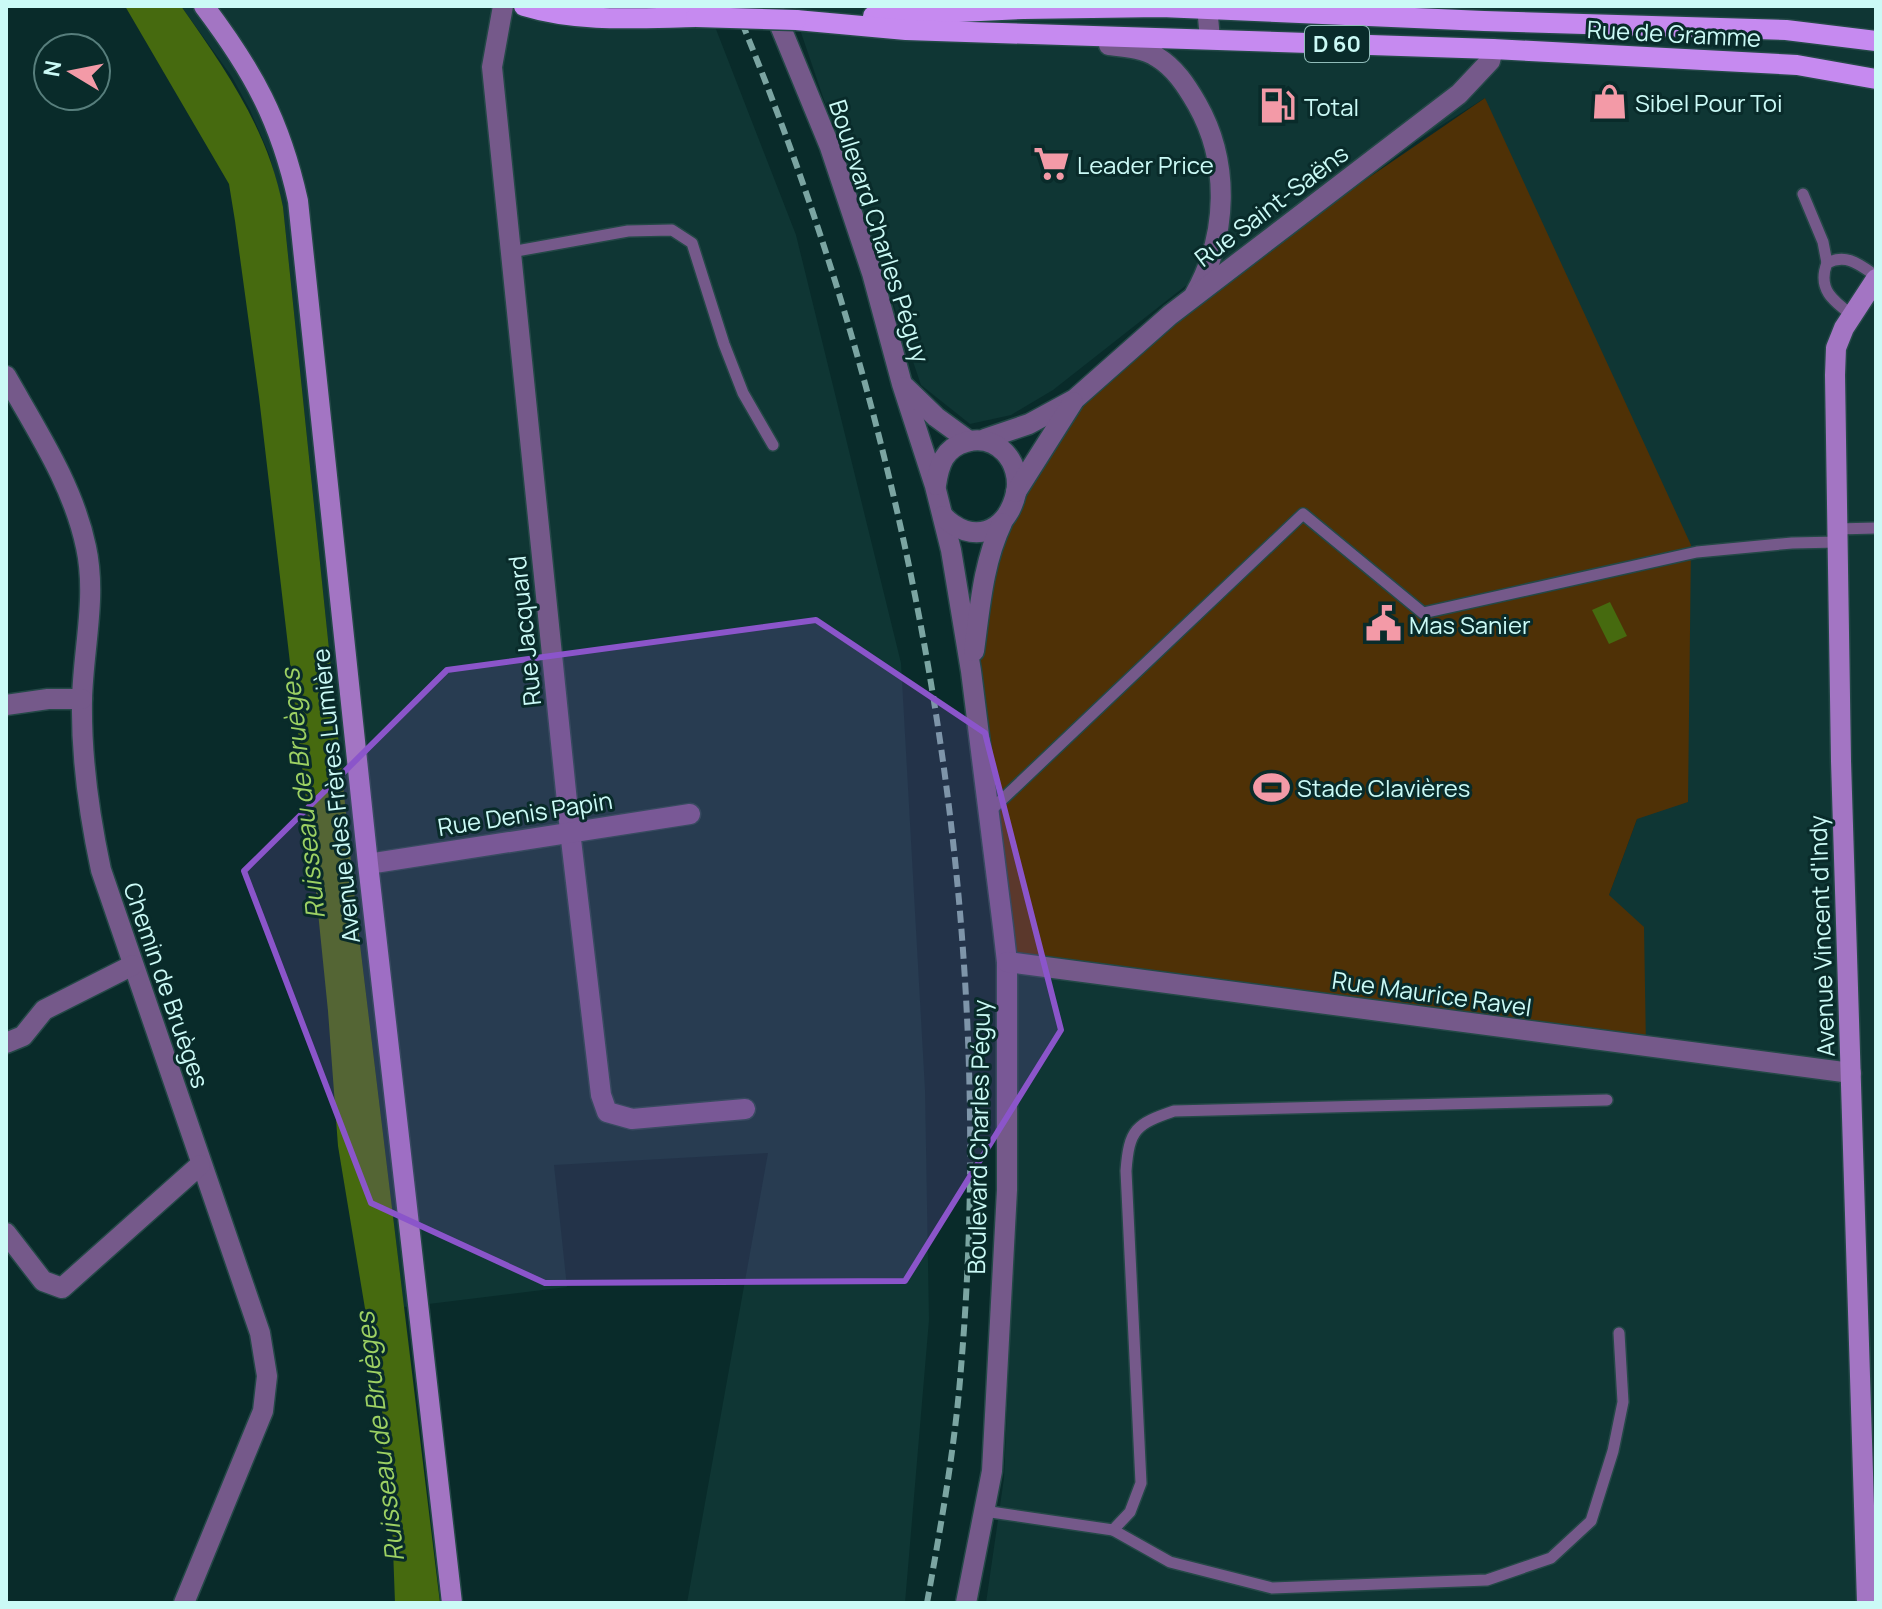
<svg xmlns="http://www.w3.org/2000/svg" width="1882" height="1609" viewBox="0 0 1882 1609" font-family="Manrope,sans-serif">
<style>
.built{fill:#0f3634}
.green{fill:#4f3106}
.water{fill:#466a0f}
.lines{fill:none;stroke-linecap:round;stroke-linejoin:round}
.lane-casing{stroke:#244847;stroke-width:14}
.street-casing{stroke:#244847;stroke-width:23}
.secondary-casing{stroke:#244847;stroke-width:23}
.primary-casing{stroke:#244847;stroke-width:23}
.lane{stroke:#75598a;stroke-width:11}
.street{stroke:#75598a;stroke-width:20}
.secondary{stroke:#a375c3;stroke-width:20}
.primary{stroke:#c68af0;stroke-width:20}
.rail{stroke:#7ba5a2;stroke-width:6;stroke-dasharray:12 6;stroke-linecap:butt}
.primary-bridge-casing{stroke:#244847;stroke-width:23;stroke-linecap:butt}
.primary-bridge{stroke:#c68af0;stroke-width:20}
.marked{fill:#8b55ca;fill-opacity:0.2;stroke:#8b55ca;stroke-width:6;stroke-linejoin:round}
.labels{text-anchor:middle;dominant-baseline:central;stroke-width:6;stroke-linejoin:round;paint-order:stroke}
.shield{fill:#092b2a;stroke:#91bcb9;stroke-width:2}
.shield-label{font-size:22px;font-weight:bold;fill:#cbfaf6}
.street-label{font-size:24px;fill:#cbfaf6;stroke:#092b2a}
.poi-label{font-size:24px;fill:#cbfaf6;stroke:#092b2a;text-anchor:start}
.water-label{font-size:26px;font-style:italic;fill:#9dd163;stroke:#092b2a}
</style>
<rect width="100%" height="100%" fill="#092b2a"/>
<!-- built -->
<g class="built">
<polygon points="181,6 707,6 796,235 901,663 925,1090 929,1320 905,1603 687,1603 768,1153 554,1165 567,1287 404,1307 358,928 283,207 269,154 250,110 232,77"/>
<polygon points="792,6 1876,6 1876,1603 986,1603 1004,1478 1011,1316 1007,962 1609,895 1637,819 1485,98 1184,287 1053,390 1011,415 970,424 921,385"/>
</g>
<!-- green -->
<polygon class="green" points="1485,98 1691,545 1688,802 1637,819 1609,895 1644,927 1646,1047 1007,962 971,671 990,553 1075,399 1193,298"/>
<!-- water -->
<g class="water">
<path d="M125,6h56c44,63 87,123 102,201l75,721 82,675h-45l-5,-136 -9,-23 3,-21 -46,-277 -10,-135 -17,-168 -52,-446 -24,-176 -6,-37z"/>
<polygon points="1610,602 1627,636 1609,644 1592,610"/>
</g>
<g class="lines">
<defs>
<g id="lane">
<polyline points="1803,194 1823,242 1827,263"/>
<polyline points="511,252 628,231 672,230 692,243 724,344 743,393 773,445"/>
<path d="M1852,315c-19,-14 -35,-26 -25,-52 20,-10 33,2 49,13"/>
<polyline points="1837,529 1876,528"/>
<polyline points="989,812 1303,514 1423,613 1697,552 1792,543 1838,542"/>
<path d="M984,1511l129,19 17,-18 11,-29 -15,-312c3,-42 10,-47 48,-60l433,-11"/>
<polyline points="1113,1530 1170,1562 1272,1588 1487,1580 1551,1558 1591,1521 1613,1451 1623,1402 1619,1333"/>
</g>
<g id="street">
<polyline points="503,6 492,67 570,831 601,1095 607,1112 632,1119 745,1109"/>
<polyline points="772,6 830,147 872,273 902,384 935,486 951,550 971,671 1003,927 1007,962 1007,1190 992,1471 966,1603"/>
<polyline points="1207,6 1210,39"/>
<path d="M1109,45c16,2 34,3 48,12 18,11 29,28 40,47 33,58 31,131 -2,190"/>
<path d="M6,376c31,55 67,109 80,171 11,50 -3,103 -4,153 -1,57 7,114 19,170l159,463 7,43 -4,35 -79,192"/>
<polyline points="905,387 936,417 969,441"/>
<polyline points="985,439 1029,424 1075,399 1170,315 1459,94 1490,61 1493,49"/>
<path d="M936,485c3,-20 8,-37 30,-43 31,-9 56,20 50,51 -9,41 -45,52 -73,23"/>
<polyline points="1016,492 1073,402"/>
<path d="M974,651c6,-44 9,-88 28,-128"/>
<polyline points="6,705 48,699 82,699"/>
<polyline points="368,864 690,814"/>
<polyline points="1007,962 1851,1073"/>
<polyline points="6,1043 23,1036 44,1010 133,965"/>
<polyline points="6,1233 43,1281 62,1288 200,1165"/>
</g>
<g id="secondary">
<path d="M204,6c49,65 76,114 94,195l70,663 84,739"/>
<polyline points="1867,1603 1841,761 1835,375 1836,348 1844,328 1876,279"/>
</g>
<g id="primary">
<path d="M524,6c55,17 116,12 172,11"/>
<polyline points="873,16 1023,9 1161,7 1484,21 1786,30 1876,41"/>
<polyline points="796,20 906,30 1493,49 1797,65 1876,79"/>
</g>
</defs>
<!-- lane casing -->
<use href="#lane" class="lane-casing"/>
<!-- street casing -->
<use href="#street" class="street-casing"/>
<!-- secondary casing -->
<use href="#secondary" class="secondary-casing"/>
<!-- primary casing -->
<use href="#primary" class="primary-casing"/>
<!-- lane -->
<use href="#lane" class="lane"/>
<!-- street -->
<use href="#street" class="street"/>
<!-- secondary -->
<use href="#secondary" class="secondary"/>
<!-- primary -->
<use href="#primary" class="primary"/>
<!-- rail -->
<path class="rail" d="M735,6c178,426 265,900 226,1362 -6,79 -20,157 -34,235"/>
<defs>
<polyline id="primary-bridge" points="696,17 796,20"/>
</defs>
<!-- primary-bridge casing -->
<use href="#primary-bridge" class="primary-bridge-casing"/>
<!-- primary-bridge -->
<use href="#primary-bridge" class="primary-bridge"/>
</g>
<!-- marked area -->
<path class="marked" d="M816,620l169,113 76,297 -156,251 -360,2 -174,-80 -127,-332 203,-201z"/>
<!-- icons -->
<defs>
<symbol id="shop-bare" viewBox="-9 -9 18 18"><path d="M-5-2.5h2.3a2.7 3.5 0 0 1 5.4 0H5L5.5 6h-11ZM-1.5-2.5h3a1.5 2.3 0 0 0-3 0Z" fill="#f39aa7" stroke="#092b2a" stroke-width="2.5" paint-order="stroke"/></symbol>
<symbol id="fuel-bare" viewBox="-9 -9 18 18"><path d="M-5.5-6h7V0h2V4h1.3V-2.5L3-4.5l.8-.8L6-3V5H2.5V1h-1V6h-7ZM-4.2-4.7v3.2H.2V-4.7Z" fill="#f39aa7" stroke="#092b2a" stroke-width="2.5" paint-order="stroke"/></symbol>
<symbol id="supermarket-bare" viewBox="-9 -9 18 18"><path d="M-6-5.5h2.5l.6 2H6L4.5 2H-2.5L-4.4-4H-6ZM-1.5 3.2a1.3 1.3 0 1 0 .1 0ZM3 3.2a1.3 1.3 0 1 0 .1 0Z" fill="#f39aa7" stroke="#092b2a" stroke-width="2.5" paint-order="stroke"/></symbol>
<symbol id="civic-bare" viewBox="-9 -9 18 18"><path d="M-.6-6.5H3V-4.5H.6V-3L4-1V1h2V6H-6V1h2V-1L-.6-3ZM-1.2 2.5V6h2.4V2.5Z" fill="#f39aa7" stroke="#092b2a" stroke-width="2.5" paint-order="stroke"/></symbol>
<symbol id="stadium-bare" viewBox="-9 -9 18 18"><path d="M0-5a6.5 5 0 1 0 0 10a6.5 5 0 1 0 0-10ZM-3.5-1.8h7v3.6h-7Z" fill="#f39aa7" stroke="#092b2a" stroke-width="2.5" paint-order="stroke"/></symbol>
</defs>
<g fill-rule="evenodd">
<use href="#shop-bare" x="1584" y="76" width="51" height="51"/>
<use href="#fuel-bare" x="1252" y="80" width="51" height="51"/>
<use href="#supermarket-bare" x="1026" y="138" width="51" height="51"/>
<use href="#civic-bare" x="1358" y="598" width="51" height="51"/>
<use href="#stadium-bare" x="1246" y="762" width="51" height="51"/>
</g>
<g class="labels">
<!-- shield labels -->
<rect class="shield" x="1305" y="26" width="64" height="36" rx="6"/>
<g class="shield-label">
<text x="1337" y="44">D 60</text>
</g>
<!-- street labels -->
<g class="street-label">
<text transform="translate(1674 33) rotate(3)">Rue de Gramme</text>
<text transform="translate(1271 205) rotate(-37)">Rue Saint-Saëns</text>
<text transform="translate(880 231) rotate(72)">Boulevard Charles Péguy</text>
<text transform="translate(524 631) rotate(-96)">Rue Jacquard</text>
<text transform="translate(335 796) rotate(-96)">Avenue des Frères Lumière</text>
<text transform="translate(525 813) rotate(-9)">Rue Denis Papin</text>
<text transform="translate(1821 936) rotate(-92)">Avenue Vincent d'Indy</text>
<text transform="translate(167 985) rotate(71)">Chemin de Bruèges</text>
<text transform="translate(1432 993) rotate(8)">Rue Maurice Ravel</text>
<text transform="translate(978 1137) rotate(-89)">Boulevard Charles Péguy</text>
</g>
<!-- poi labels -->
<g class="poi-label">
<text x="1635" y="102">Sibel Pour Toi</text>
<text x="1304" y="106">Total</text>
<text x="1077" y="164">Leader Price</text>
<text x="1409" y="624">Mas Sanier</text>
<text x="1297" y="787">Stade Clavières</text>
</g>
<!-- water labels -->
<g class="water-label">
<text transform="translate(302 794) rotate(-96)">Ruisseau de Bruèges</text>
<text transform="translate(379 1437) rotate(-97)">Ruisseau de Bruèges</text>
</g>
</g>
<!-- border -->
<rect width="1882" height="1609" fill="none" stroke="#cbfaf6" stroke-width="16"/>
<!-- north arrow -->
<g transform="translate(72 72) rotate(280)"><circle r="38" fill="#092b2a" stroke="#577e7c" stroke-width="2"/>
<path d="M0-6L14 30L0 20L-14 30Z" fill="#f39aa7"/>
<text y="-12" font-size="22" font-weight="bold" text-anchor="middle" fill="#cbfaf6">N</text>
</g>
</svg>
